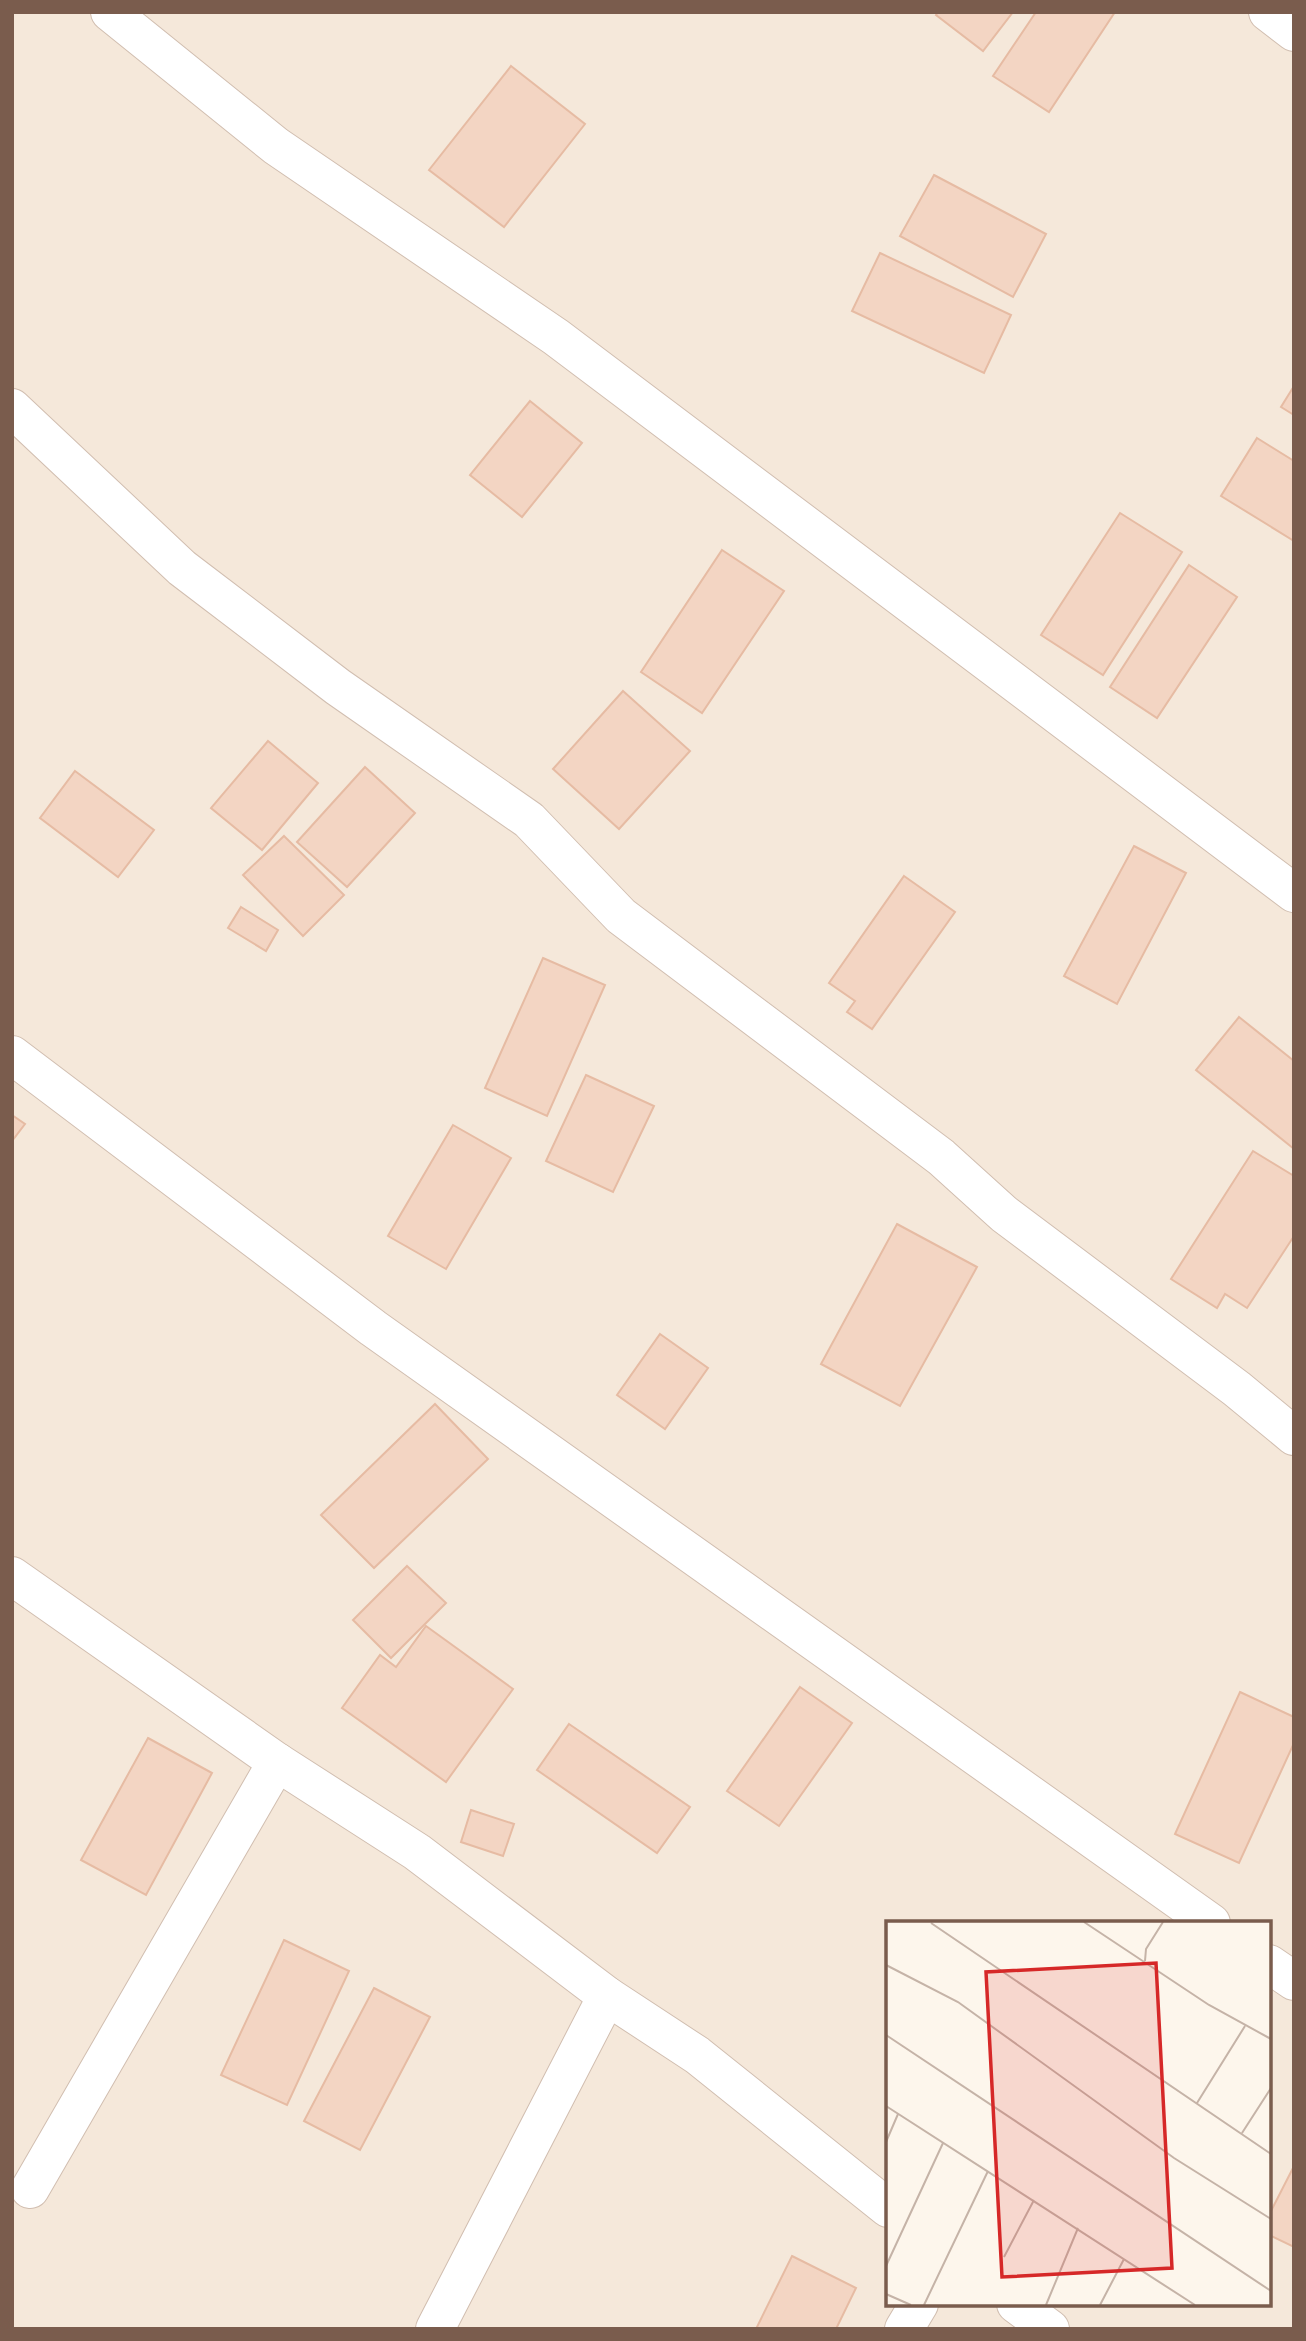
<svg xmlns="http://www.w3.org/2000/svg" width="1306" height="2341" viewBox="0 0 1306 2341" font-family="Helvetica,sans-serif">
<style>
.residential{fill:#f5e8da;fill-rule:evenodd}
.building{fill:#f3d5c3;stroke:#e6bba3;stroke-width:2}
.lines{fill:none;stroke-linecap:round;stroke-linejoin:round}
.street-casing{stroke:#d1beb0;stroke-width:40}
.street{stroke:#fff;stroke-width:38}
.inset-road{fill:none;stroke:#c5b3a7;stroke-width:2}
.view{fill:#d62828;fill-opacity:0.15;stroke:#d62828;stroke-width:3.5}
.inset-edge{fill:none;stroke:#7a5c4d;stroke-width:3.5}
</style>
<rect width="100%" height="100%" fill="#fdf6ec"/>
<!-- residential -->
<path class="residential" d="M12,12h1282v2317h-1282zM888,1923h381v381h-381z"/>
<!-- building -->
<g class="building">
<polygon points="938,12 1013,12 983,51 936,15"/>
<polygon points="1036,12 1115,12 1049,112 993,76"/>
<polygon points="511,66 585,124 504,227 429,170"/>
<polygon points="934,175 1046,234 1013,297 900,236"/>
<polygon points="880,253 1011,315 984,373 852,311"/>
<polygon points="1294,386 1294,415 1281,407"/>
<polygon points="530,401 582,443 522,517 470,475"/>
<polygon points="1257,438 1294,461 1294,541 1221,496"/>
<polygon points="1120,513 1182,552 1103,675 1041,635"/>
<polygon points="722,550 784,591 702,713 641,672"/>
<polygon points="1189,565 1237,597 1157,718 1110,687"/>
<polygon points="623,691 690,751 619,829 553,769"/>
<polygon points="268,741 318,783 262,850 211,808"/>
<polygon points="365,767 415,813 347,887 297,842"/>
<polygon points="75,771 154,830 118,877 40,818"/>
<polygon points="284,836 344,895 303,936 243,875"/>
<polygon points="1134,846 1186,873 1117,1004 1064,976"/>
<polygon points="904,876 955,912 872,1029 847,1012 855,1001 829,983"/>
<polygon points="241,907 278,930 266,951 228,928"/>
<polygon points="543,958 605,985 547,1116 485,1088"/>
<polygon points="1239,1017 1294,1061 1294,1149 1196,1070"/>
<polygon points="586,1075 654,1106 613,1192 546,1161"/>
<polygon points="12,1115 25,1124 12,1141"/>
<polygon points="453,1125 511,1158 446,1269 388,1236"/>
<polygon points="1253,1151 1294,1176 1294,1236 1247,1308 1225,1294 1217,1308 1171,1279"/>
<polygon points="897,1224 977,1267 900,1406 821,1364"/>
<polygon points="660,1334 708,1368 665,1429 617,1395"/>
<polygon points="435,1404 488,1459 374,1568 321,1515"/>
<polygon points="407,1566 446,1603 391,1658 353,1620"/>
<polygon points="426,1626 513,1689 446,1782 342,1708 380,1655 396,1667"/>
<polygon points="800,1687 852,1723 779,1826 727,1791"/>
<polygon points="1240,1692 1294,1717 1294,1743 1239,1863 1175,1834"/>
<polygon points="569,1724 690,1807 657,1853 537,1770"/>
<polygon points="148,1738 212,1773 146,1895 81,1860"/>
<polygon points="471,1810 514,1824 503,1856 461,1842"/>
<polygon points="284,1940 349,1971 287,2105 221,2075"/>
<polygon points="374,1988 430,2017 360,2150 304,2121"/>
<polygon points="1294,2166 1294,2247 1269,2235 1269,2215"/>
<polygon points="792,2256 856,2288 836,2329 756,2329"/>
</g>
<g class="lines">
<defs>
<g id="street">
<polyline points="110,12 276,146 556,337 1294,893"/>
<polyline points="1268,12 1294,32"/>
<polyline points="12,408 182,568 338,687 529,820 621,916 941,1157 1004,1214 1237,1389 1294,1436"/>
<polyline points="12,1055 373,1328 1211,1923"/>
<polyline points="12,1576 277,1762 417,1852 607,1996 697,2055 888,2208"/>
<polyline points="1269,1964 1294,1981"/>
<polyline points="30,2189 277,1762"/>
<polyline points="1016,2304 1050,2329"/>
<polyline points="435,2329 607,1996"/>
<polyline points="904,2329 919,2304"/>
</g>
</defs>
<!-- street casing -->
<use href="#street" class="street-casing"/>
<!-- street -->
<use href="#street" class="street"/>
</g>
<!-- overview -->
<g transform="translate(886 1921)">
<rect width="385" height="385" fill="#fdf6ec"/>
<path class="inset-road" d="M198,1l125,83 62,34M45,2l340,231M259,40l1,-12 17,-27M0,44l72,37 216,156 97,61M0,114l385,256M311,182l48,-77M0,185l309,199M356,212l29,-45M0,221l12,-28M118,336l30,-57M0,345l57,-123M0,373l25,11M38,384l64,-134M160,384l32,-77M214,384l24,-46"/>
<path class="view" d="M270,42l16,305 -170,9 -16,-305z"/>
<rect width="385" height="385" class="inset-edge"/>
</g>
<!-- border -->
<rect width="1306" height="2341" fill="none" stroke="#7a5c4d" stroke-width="28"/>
</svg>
